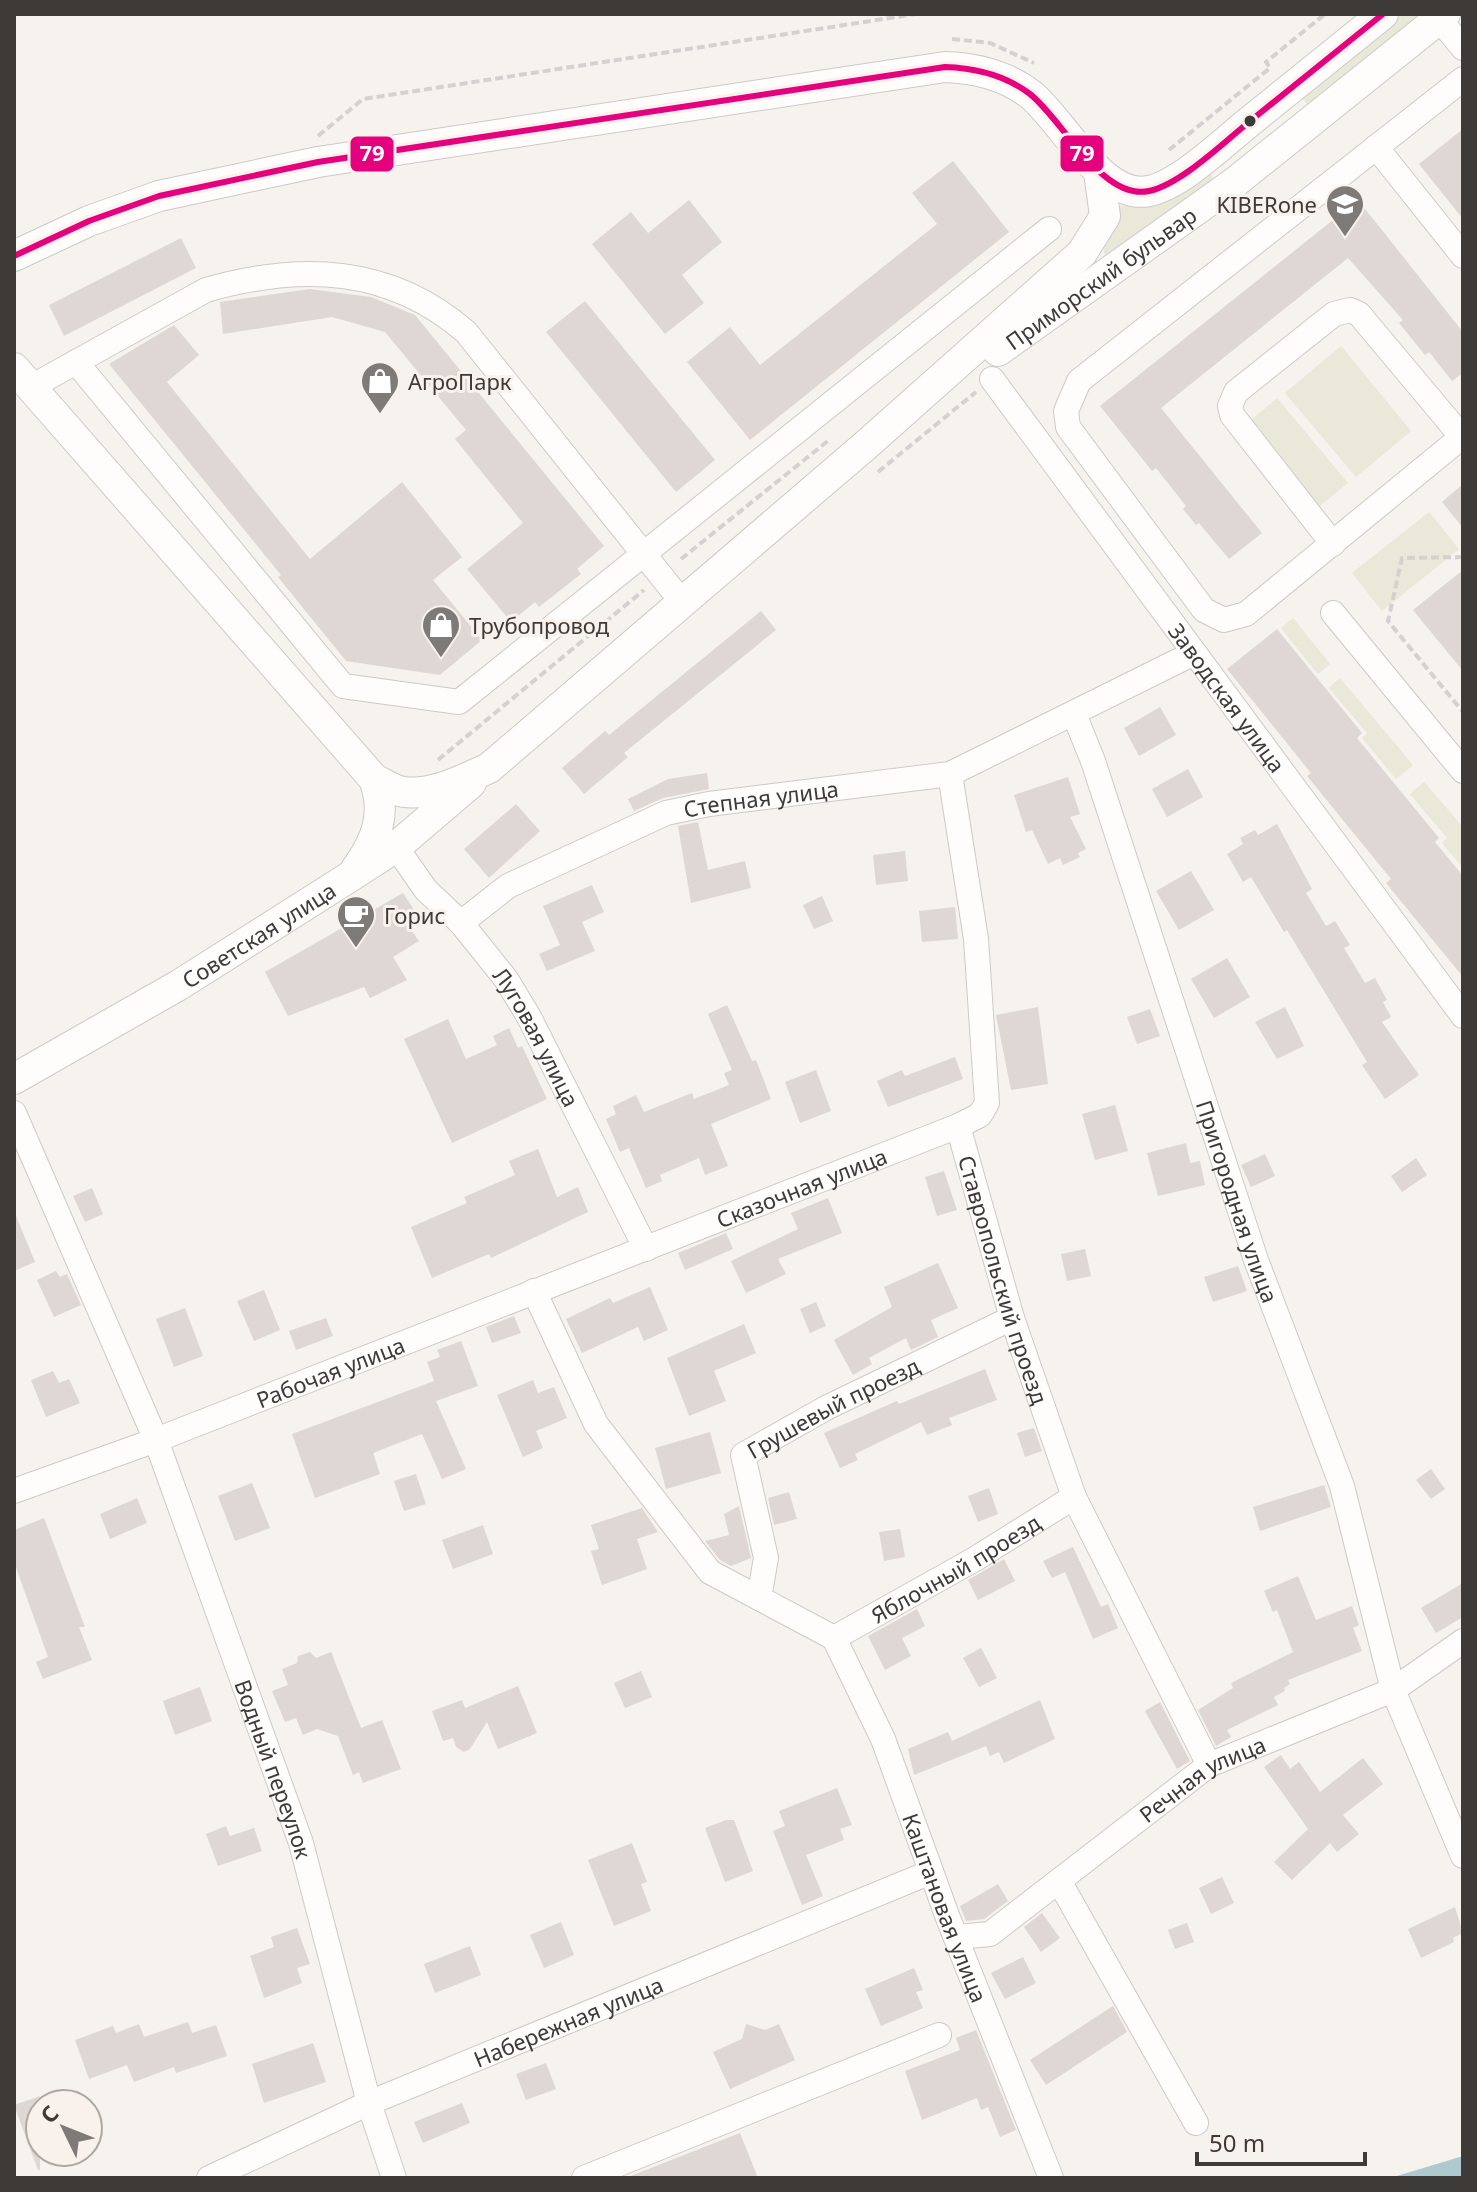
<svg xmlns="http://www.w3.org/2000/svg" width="1477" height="2192" viewBox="0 0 1477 2192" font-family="'Noto Sans',sans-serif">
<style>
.green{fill:#e9e8d9}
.water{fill:#afcace}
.building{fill:#dfd7d3}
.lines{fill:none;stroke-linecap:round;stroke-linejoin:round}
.minor-casing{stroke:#cdcac7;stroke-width:26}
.major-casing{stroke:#cdcac7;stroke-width:32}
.path{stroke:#d3d2d0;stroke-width:4;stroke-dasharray:8 4;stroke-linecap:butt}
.minor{stroke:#fefdfc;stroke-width:24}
.major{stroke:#fefdfc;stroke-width:30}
.bus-1-casing{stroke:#f9f1eb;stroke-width:12}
.bus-1{stroke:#e5007d;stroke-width:6}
.bus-dot{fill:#3d3a38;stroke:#f9f1eb;stroke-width:3}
.labels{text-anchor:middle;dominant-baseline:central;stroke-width:6;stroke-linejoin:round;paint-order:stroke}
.poi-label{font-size:22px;fill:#3d3a38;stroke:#f9f1eb;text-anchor:start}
.street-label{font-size:22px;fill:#3d3a38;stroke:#f9f1eb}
.line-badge{stroke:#f9f1eb;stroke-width:3}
.badge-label{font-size:22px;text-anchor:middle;font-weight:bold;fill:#fff}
</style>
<rect width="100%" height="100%" fill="#f6f2ee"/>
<!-- green -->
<g class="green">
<polygon points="1400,14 1426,14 1310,108 1300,95"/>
<path d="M1209,172l6,8 -104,78 -6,-3 -2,-9 15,-40c47,1 54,-9 91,-34z"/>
<polygon points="1341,346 1411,431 1356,477 1285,393"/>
<polygon points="1277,398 1348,483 1314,511 1244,426"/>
<polygon points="1429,512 1459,549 1382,611 1352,573"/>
<polygon points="1293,618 1330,664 1318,674 1281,628"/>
<polygon points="1340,678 1413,765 1396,779 1362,738 1367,733 1329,688"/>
<polygon points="1424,782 1463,827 1463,868 1442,843 1447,838 1410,794"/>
</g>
<!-- water -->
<polygon class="water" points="1463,2156 1463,2178 1390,2178"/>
<!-- building -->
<g class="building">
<polygon points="1463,129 1463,219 1419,164"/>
<polygon points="953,161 1009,232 750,440 687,362 730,327 760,365 937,224 912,193"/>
<polygon points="689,200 722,242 682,275 704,303 665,334 592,244 631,212 648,233"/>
<polygon points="1358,200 1463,332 1463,373 1452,381 1429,352 1425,355 1399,323 1403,320 1348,258 1161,408 1262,533 1229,559 1199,523 1196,525 1183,509 1186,506 1156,468 1152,471 1100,406"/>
<polygon points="181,238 196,268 64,336 49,305"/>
<polygon points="310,289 371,297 415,315 604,546 577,569 581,574 539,607 535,602 511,622 467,569 523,523 455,439 466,430 385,332 332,317 223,334 220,302"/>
<polygon points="585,301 715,460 676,492 546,332"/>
<polygon points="174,325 199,355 167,382 310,559 402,482 462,557 433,580 482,640 440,675 346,661 278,577 281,575 109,364"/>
<polygon points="1463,484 1463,528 1442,502"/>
<polygon points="1463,570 1463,671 1413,610"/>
<polygon points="761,611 776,630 624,753 628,757 584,794 562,768 605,731 609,735"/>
<polygon points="1277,629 1362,733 1357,738 1439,838 1435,842 1463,876 1463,977 1386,883 1391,879 1307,776 1311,773 1227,669"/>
<polygon points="1160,707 1176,735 1139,756 1124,728"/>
<polygon points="1188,769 1203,797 1167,817 1152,789"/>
<polygon points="707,773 709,789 663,798 634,811 628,799 668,779"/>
<polygon points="1068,777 1080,814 1070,817 1086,849 1078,853 1080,857 1063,865 1060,858 1048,864 1032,830 1026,832 1014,795"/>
<polygon points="516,804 540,831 489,878 464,849"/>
<polygon points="698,822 708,870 745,861 751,888 691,903 678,826"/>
<polygon points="1277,824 1312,889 1306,893 1326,926 1335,921 1350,945 1344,948 1365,983 1375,978 1387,1000 1383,1002 1391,1017 1382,1022 1419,1075 1385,1099 1362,1065 1367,1062 1287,930 1284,932 1251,877 1243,882 1227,854 1243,844 1240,838 1255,830 1258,835"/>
<polygon points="905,851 908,881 876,885 873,855"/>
<polygon points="1191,871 1214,910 1179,930 1156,891"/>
<polygon points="592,885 604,912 582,922 595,951 547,971 539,954 560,945 543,906"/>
<polygon points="403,893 418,916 407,924 419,941 393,957 407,980 370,998 364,987 288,1016 265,972"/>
<polygon points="822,896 833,921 814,929 803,905"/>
<polygon points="955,907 958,939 922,942 919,911"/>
<polygon points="1227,958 1250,997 1214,1018 1191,979"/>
<polygon points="727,1005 752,1061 756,1060 771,1099 711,1124 728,1166 705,1175 699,1158 660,1175 662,1181 646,1188 629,1148 620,1152 606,1119 616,1114 613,1106 636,1095 644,1112 692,1093 694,1099 729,1085 724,1073 732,1070 708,1014"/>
<polygon points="1038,1007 1048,1084 1011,1090 996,1015"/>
<polygon points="1285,1007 1304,1046 1277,1059 1255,1022"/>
<polygon points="1150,1009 1160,1036 1137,1044 1127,1017"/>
<polygon points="448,1019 466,1059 497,1045 493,1036 509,1028 518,1048 522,1046 547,1099 452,1143 404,1039"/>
<polygon points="955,1057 963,1079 888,1107 877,1081 902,1070 905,1076"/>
<polygon points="816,1070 831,1111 800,1123 785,1082"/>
<polygon points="1115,1105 1128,1151 1095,1160 1082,1114"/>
<polygon points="1186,1143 1190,1163 1200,1161 1205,1185 1158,1196 1147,1153"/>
<polygon points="538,1149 557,1197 578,1187 588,1212 491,1258 489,1254 432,1278 411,1227 467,1203 464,1197 515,1175 509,1161"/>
<polygon points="1265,1154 1275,1176 1251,1187 1241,1165"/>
<polygon points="1416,1158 1427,1175 1402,1192 1391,1176"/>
<polygon points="944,1171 957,1210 937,1216 925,1177"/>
<polygon points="92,1188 103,1214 85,1222 73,1196"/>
<polygon points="828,1198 842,1233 778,1259 786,1274 746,1293 731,1261 798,1229 791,1213"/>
<polygon points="14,1211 35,1262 14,1271"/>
<polygon points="726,1233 733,1249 685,1270 678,1253"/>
<polygon points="1085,1249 1091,1276 1067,1281 1061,1254"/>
<polygon points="938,1263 958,1308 931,1320 938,1337 911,1350 906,1338 869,1358 872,1364 853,1375 834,1340 892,1307 884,1287"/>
<polygon points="1238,1266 1247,1291 1213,1302 1204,1277"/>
<polygon points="56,1271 60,1277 67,1274 81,1305 54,1317 37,1280"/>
<polygon points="650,1287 668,1330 644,1341 638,1327 582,1353 566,1319 610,1298 613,1303"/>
<polygon points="264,1290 280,1330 254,1341 237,1301"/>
<polygon points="816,1302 826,1326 810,1333 800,1309"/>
<polygon points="185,1308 203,1356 174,1367 156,1319"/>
<polygon points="514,1316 521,1333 492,1343 486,1327"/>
<polygon points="326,1318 333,1336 296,1350 289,1331"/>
<polygon points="744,1324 756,1353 714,1371 726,1401 689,1416 667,1358"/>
<polygon points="461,1341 478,1386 436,1401 466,1469 442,1479 422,1434 373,1453 380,1474 315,1498 292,1434 434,1381 427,1362 440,1357 437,1350"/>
<polygon points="985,1369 997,1400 949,1418 952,1425 927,1435 921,1422 855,1454 858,1460 840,1468 824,1433 897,1401 899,1404"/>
<polygon points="53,1371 59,1383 69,1379 80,1403 46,1417 31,1380"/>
<polygon points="533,1380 538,1393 554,1387 567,1418 536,1431 543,1448 523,1457 497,1395"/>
<polygon points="1034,1428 1042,1451 1025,1457 1017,1433"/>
<polygon points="710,1432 721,1473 666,1489 655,1448"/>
<polygon points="1431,1469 1445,1489 1431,1499 1416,1480"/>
<polygon points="416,1474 426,1504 404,1511 394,1481"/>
<polygon points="252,1483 270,1528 235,1541 218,1496"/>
<polygon points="1324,1485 1331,1507 1260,1531 1253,1507"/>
<polygon points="989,1488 998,1514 978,1522 968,1496"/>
<polygon points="789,1492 797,1519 774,1525 768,1498"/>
<polygon points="137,1498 147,1523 110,1539 100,1514"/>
<polygon points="739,1506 751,1558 731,1566 720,1560 705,1541 729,1535 724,1514"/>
<polygon points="642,1508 658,1532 637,1539 647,1569 602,1585 591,1551 599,1549 591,1525"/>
<polygon points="44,1518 85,1627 79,1627 92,1660 43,1679 36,1662 48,1657 14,1562 14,1530"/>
<polygon points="483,1525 493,1554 453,1569 442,1540"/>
<polygon points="900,1529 905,1557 884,1561 879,1532"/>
<polygon points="1073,1547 1101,1607 1108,1604 1118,1628 1093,1639 1065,1572 1052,1578 1043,1561"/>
<polygon points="1004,1559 1015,1581 978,1600 968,1580"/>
<polygon points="1298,1576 1316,1620 1352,1606 1359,1625 1353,1628 1362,1651 1288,1680 1290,1684 1284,1688 1285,1691 1274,1697 1278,1705 1227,1730 1231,1737 1216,1746 1198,1710 1233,1688 1231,1683 1293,1652 1277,1610 1273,1612 1264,1591"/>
<polygon points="1463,1583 1463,1617 1436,1633 1421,1608"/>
<polygon points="917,1609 925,1626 902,1638 911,1656 885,1670 868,1636"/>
<polygon points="981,1648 997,1678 979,1687 963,1658"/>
<polygon points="310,1652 316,1658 331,1652 361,1728 382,1720 401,1769 363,1783 359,1772 353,1775 338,1736 317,1729 303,1735 296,1718 285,1722 272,1691 288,1685 282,1669 297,1663 298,1656"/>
<polygon points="641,1671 652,1697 625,1708 614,1683"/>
<polygon points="518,1686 537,1733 498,1749 487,1722 470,1749 464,1752 456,1747 453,1738 443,1741 432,1711 462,1700 465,1708"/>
<polygon points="200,1687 212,1721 175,1735 163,1701"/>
<polygon points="1040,1700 1055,1739 1004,1763 999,1752 990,1756 986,1746 914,1775 908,1749 948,1732 952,1741"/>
<polygon points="1160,1702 1190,1761 1177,1769 1145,1711"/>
<polygon points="1281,1755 1290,1769 1299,1762 1320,1792 1363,1758 1383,1784 1343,1815 1359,1834 1337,1852 1330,1843 1292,1880 1274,1862 1308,1829 1264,1767"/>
<polygon points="837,1788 852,1825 840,1829 844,1840 806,1855 823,1896 802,1905 773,1831 785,1826 779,1811"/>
<polygon points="726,1820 734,1820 753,1871 725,1882 705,1828"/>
<polygon points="226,1826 230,1836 254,1828 262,1851 218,1866 206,1834"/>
<polygon points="632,1843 647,1882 641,1884 651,1911 614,1926 588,1860"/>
<polygon points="1222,1877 1234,1903 1211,1914 1199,1888"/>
<polygon points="998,1884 1008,1901 984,1919 966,1921 960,1906"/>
<polygon points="1455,1907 1463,1933 1453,1938 1454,1942 1421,1958 1408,1929"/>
<polygon points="1042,1913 1060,1938 1041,1952 1024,1927"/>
<polygon points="561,1922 574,1955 544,1968 530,1935"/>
<polygon points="1187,1923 1194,1942 1175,1949 1168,1930"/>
<polygon points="297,1928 310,1964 297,1968 302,1983 264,1998 250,1956 274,1947 271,1937"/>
<polygon points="470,1946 481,1975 435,1993 424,1964"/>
<polygon points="1023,1957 1036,1983 1005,1999 991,1973"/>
<polygon points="914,1968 923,1990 916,1992 923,2008 881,2026 865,1989"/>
<polygon points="1113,2006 1127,2032 1046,2085 1030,2060"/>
<polygon points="188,2022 192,2033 216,2025 227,2056 176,2073 174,2067 134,2082 127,2065 89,2079 75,2040 113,2026 116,2033 139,2024 144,2037"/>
<polygon points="746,2024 765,2030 779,2024 795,2060 730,2089 713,2052 742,2039"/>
<polygon points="976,2030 1016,2130 1000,2137 988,2107 981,2110 977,2098 922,2120 905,2071 960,2050 956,2038"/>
<polygon points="313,2043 326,2082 264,2103 252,2064"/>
<polygon points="546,2063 556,2089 526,2100 516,2074"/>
<polygon points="40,2096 40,2170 38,2170 14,2105"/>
<polygon points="462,2103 470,2123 423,2143 414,2122"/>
<polygon points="740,2133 758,2178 628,2178 628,2177"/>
</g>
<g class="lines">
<defs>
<g id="minor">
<polyline points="1439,19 1463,48"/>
<polyline points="1463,79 1079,381 1066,411 1068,427 1204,610 1224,620 1246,614 1463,436"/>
<polyline points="1376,147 1463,256"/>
<polyline points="76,362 343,686 459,702 1049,229"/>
<path id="s1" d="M992,379l471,637"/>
<path d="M31,387l175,-97c95,-27 184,-24 260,42l216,270"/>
<polyline points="1333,544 1232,415 1230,406 1236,392 1334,314 1350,310 1359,314 1462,437"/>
<polyline points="1333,613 1463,771"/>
<path id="s2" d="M1074,714l19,47 163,499 86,226 51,204 70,166"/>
<path id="s3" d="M950,774l26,165 11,164 -7,12 -22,11 54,192 62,179 135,268"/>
<path id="s4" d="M396,847l30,43 35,33 45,56 23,38 117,232"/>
<path id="s5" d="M461,923l47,-37 158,-73 43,-9 241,-30 244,-121"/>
<path id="s6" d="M14,1113l142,327 145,403 68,260 25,75"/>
<polyline points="534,1291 596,1424 710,1572 834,1638"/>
<path id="s7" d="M14,1491l142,-51 802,-314"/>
<path id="s8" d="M759,1598l7,-40 -23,-103 83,-47 186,-90"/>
<path id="s9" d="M834,1638l49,101 65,179 103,260"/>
<path id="s10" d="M834,1638l141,-79 99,-62"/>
<polyline points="1059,1881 1196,2123"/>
<path id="s11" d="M956,1937l34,-3 219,-169 184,-75 70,-49"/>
<path id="s12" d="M209,2178l160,-75 562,-231"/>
<polyline points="584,2178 939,2035"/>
</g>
<g id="major">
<path d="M14,256l75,-35 70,-25 159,-34 627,-95c31,1 60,8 85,27 33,26 72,107 119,97 32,-7 74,-48 100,-69 45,-36 89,-72 134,-108"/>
<path id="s13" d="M998,351l236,-168 211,-169"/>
<path d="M14,368l360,411c9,4 20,12 30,13 29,4 60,-13 85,-24l377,-323 216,-192 23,-37 -6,-44"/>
<path d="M356,869c21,-29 31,-56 18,-90"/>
<path id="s14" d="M14,1079l165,-94 172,-109 45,-29 75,-64"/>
</g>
</defs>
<!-- minor casing -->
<use href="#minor" class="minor-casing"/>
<!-- major casing -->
<use href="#major" class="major-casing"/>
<!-- path -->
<g class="path">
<polyline points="952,39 990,43 1034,63"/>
<polyline points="318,136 363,99 916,14"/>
<polyline points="1169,150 1270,68 1266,62 1325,14"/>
<polyline points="878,472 976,392"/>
<polyline points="1463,557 1402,558 1388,621 1463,712"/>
<polyline points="681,559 829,440"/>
<polyline points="438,760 644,590"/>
</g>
<!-- minor -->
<use href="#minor" class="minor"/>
<!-- major -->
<use href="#major" class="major"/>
<defs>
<path id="bus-1" d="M14,256l75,-35 70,-25 159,-34 627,-95c31,1 60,8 85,27 33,26 72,107 119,97 32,-7 74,-48 100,-69 45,-36 89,-72 134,-108"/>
</defs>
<!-- bus-1 casing -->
<use href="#bus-1" class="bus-1-casing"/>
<!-- bus-1 -->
<use href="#bus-1" class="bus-1"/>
</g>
<!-- icons -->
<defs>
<symbol id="school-pin" viewBox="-11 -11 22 30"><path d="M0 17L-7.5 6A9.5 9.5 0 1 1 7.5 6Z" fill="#7e7a78" stroke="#f9f1eb"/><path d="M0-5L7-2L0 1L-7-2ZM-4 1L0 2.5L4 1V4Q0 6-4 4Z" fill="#fff"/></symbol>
<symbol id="shop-pin" viewBox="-11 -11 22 30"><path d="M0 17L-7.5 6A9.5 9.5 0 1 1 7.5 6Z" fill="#7e7a78" stroke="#f9f1eb"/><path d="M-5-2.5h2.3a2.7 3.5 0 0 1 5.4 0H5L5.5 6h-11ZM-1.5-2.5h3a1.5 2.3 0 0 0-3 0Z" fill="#fff"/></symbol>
<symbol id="cafe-pin" viewBox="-11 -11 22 30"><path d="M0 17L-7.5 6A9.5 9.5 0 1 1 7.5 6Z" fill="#7e7a78" stroke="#f9f1eb"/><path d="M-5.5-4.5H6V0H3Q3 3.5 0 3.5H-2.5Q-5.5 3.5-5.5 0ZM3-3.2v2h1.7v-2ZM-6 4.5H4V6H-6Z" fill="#fff"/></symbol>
</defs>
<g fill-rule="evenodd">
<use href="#school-pin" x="1323" y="182" width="44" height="60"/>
<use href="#shop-pin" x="358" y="359" width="44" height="60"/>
<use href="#shop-pin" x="419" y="603" width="44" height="60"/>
<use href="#cafe-pin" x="334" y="893" width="44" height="60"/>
</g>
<!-- markers -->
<circle class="bus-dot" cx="1250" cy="121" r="7"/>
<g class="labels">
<!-- poi labels -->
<g class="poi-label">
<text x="1317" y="204" text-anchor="end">KIBERone</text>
<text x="408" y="381">АгроПарк</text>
<text x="469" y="625">Трубопровод</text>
<text x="384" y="915">Горис</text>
</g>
<!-- street labels -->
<g class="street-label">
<text stroke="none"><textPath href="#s13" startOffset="126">Приморский бульвар</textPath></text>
<text stroke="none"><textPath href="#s1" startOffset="396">Заводская улица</textPath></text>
<text stroke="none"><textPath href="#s5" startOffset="330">Степная улица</textPath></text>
<text stroke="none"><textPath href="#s14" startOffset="284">Советская улица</textPath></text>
<text stroke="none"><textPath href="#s4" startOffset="238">Луговая улица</textPath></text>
<text stroke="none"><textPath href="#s7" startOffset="844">Сказочная улица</textPath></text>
<text stroke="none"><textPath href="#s2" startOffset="514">Пригородная улица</textPath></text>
<text stroke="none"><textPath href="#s3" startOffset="530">Ставропольский проезд</textPath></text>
<text stroke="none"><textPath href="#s7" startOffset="338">Рабочая улица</textPath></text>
<text stroke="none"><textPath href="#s8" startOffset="248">Грушевый проезд</textPath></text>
<text stroke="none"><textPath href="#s10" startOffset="140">Яблочный проезд</textPath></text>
<text stroke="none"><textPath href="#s6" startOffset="706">Водный переулок</textPath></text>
<text stroke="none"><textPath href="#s11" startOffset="298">Речная улица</textPath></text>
<text stroke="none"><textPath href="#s9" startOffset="292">Каштановая улица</textPath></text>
<text stroke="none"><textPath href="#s12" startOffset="392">Набережная улица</textPath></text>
</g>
</g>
<g class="line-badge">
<rect x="1059" y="134" width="46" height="39" rx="8" fill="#e5007d"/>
<rect x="349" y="135" width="46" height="38" rx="8" fill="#e5007d"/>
</g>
<g class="badge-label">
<text x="1082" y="161">79</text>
<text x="372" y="161">79</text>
</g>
<!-- border -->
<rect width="1477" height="2192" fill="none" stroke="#3d3a38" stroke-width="32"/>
<!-- north arrow -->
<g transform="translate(64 2128) rotate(313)"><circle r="38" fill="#f9f1eb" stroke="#aea8a3" stroke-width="2"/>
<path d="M0-6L14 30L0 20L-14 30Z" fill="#7e7a78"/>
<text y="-12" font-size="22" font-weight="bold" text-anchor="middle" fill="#3d3a38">С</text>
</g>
<!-- scale -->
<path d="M1197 2152v12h168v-12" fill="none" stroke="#3d3a38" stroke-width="4"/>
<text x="1209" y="2152" font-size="24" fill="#3d3a38" stroke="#f9f1eb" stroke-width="6" paint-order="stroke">50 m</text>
</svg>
